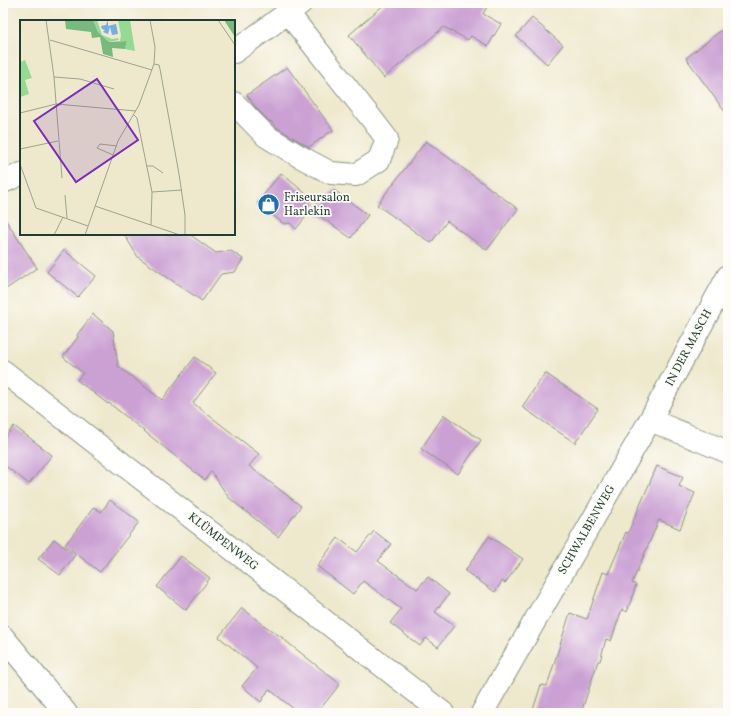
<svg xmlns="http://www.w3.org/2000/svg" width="731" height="716" viewBox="0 0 731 716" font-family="Vollkorn,serif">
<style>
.building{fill:#cba1d4}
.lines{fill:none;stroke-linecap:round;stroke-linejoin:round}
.minor-casing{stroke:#869280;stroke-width:24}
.minor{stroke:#fff;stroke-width:22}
.labels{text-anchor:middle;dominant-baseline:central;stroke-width:3.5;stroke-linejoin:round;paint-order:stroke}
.poi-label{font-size:12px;fill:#1f3d34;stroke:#fdfcf7;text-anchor:start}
.street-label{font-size:12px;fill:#1f3d34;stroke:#fdfcf7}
.inset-road{fill:none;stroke:#9ba48f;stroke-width:1}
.view{fill:#7b2cbf;fill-opacity:0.15;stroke:#7b2cbf;stroke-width:2}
.inset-edge{fill:none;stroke:#1f3d34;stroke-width:2}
</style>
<rect width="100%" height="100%" fill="#fdfcf7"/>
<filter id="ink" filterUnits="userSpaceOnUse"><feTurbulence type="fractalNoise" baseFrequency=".025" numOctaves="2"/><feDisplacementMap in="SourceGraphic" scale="8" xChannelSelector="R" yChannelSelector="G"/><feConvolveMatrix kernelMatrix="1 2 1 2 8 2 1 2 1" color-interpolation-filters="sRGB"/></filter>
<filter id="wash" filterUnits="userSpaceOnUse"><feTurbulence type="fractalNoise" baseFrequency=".012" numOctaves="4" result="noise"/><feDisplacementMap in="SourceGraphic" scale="16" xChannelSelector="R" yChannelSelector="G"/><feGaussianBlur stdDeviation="0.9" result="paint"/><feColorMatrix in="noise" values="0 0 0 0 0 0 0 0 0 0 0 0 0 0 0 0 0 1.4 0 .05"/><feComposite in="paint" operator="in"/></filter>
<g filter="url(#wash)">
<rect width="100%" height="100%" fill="#eee8cc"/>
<g id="blocks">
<!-- building -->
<g class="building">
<polygon points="386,3 489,3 483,14 501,24 488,46 471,36 468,40 444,27 384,78 349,35"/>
<polygon points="532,18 563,45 547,64 516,36"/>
<polygon points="728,25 728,116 686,58"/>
<polygon points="287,67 333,130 309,147 276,127 271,121 270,122 257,109 247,95"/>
<polygon points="426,141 518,209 487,250 447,221 431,243 377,205"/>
<polygon points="281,173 317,203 296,229 290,223 284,224 257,203"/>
<polygon points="334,190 368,215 351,238 317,214"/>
<polygon points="3,216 37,268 3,291"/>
<polygon points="124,234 189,234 216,253 231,251 243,259 235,272 221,274 202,301 138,257"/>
<polygon points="64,250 96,276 78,297 47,272"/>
<polygon points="93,314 113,331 118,366 162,400 195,357 216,373 193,403 259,454 249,466 301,506 278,537 229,498 211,471 205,480 109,403 108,404 77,380 83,373 63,357 78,337 77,335"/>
<polygon points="545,373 598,409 575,443 522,407"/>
<polygon points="444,415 481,440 458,474 421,449"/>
<polygon points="14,426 52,455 29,484 3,464 3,440"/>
<polygon points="657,466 683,477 679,486 695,493 680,529 659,520 632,583 636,585 627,612 622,609 611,641 606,639 600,661 598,661 581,713 532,713 541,685 547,686 570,613 587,619 603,572 608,574 626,532 628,533"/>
<polygon points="110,500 139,522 100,572 65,545 94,507 101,512"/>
<polygon points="374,531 391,544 378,561 417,589 428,577 449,594 435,612 454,626 438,647 426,638 420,646 390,623 401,609 363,581 353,594 317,566 338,538 357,552"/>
<polygon points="489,536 523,559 505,583 502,581 495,592 465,571"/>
<polygon points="54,539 75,555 60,575 38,559"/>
<polygon points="181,556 210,578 186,610 157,587"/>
<polygon points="242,608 265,626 283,638 282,638 340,684 317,713 299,713 269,689 261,702 242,686 257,668 219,637"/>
</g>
</g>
</g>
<g filter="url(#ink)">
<use href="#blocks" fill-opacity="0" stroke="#869280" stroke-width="1"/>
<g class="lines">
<defs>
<g id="minor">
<polyline points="234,52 301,3"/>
<polyline points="234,103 266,136 299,156 331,173 356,175 379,160 387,139 371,118 288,13"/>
<polyline points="3,182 21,174"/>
<polyline points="3,371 443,713"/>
<polyline points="650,420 728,452"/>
<polyline points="3,637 66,713"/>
<polyline points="482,713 650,420 728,276"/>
</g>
</defs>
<!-- minor casing -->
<use href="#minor" class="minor-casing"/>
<!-- minor -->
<use href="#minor" class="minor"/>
</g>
</g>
<!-- icons -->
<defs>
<symbol id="shop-disc" viewBox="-11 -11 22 22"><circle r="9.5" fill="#1f6fb2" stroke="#fdfcf7"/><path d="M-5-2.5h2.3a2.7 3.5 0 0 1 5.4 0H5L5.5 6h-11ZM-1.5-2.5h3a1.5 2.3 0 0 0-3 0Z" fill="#fff"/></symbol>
</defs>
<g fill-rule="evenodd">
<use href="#shop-disc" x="256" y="192" width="25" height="25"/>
</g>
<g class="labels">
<!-- poi labels -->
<g class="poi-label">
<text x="284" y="198">Friseursalon<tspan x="284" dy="14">Harlekin</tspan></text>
</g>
<!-- street labels -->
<g class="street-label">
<text transform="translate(689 348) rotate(-62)">IN DER MASCH</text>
<text transform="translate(587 530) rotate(-60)">SCHWALBENWEG</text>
<text transform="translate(223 542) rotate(38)">KLÜMPENWEG</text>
</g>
</g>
<!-- overview -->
<g transform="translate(20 20)">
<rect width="215" height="215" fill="#eee8cc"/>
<path d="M73,0h4l5,15 10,4 6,-1 1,2 -10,2 -11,-10zM98,0h12l5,31 -10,-2 2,-8h-7l1,-6zM5,40l7,18 -7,2 4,14 -9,3v-35z" fill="#94da93"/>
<path d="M45,0h28l5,12 11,10 18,-1 -2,8 -13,-1 1,9 -10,-3 -3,-17 -8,1 -1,-6 -25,-3zM204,0h11v17z" fill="#77ba7d"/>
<path d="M88,0v6l8,-2 2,10 -6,1 -2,-8 -2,7 -5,-2 2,-2 -3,-1 -1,-3 5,-1z" fill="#73aee4"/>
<path class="inset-road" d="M26,0l8,57 8,101M198,0l17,25M30,20l102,30M134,44l5,1 1,4 19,105 6,41v20M34,57l26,2 34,10M0,93l36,-9 80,7M114,95l3,3 15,74 -1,33M0,129l38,-8M93,135l-16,-7 3,-4 17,2M0,144l16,44 52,18M126,146h7l10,7M132,172l30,-2M45,175l2,23M75,186l85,29M34,215l9,-18M65,215l33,-94 21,-36 15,-41 1,-17 -5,-27"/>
<path class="view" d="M77,59l41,61 -62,42 -42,-61z"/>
<rect width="215" height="215" class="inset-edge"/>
</g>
<!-- margin -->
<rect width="731" height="716" fill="none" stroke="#fdfcf7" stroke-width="16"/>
</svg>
